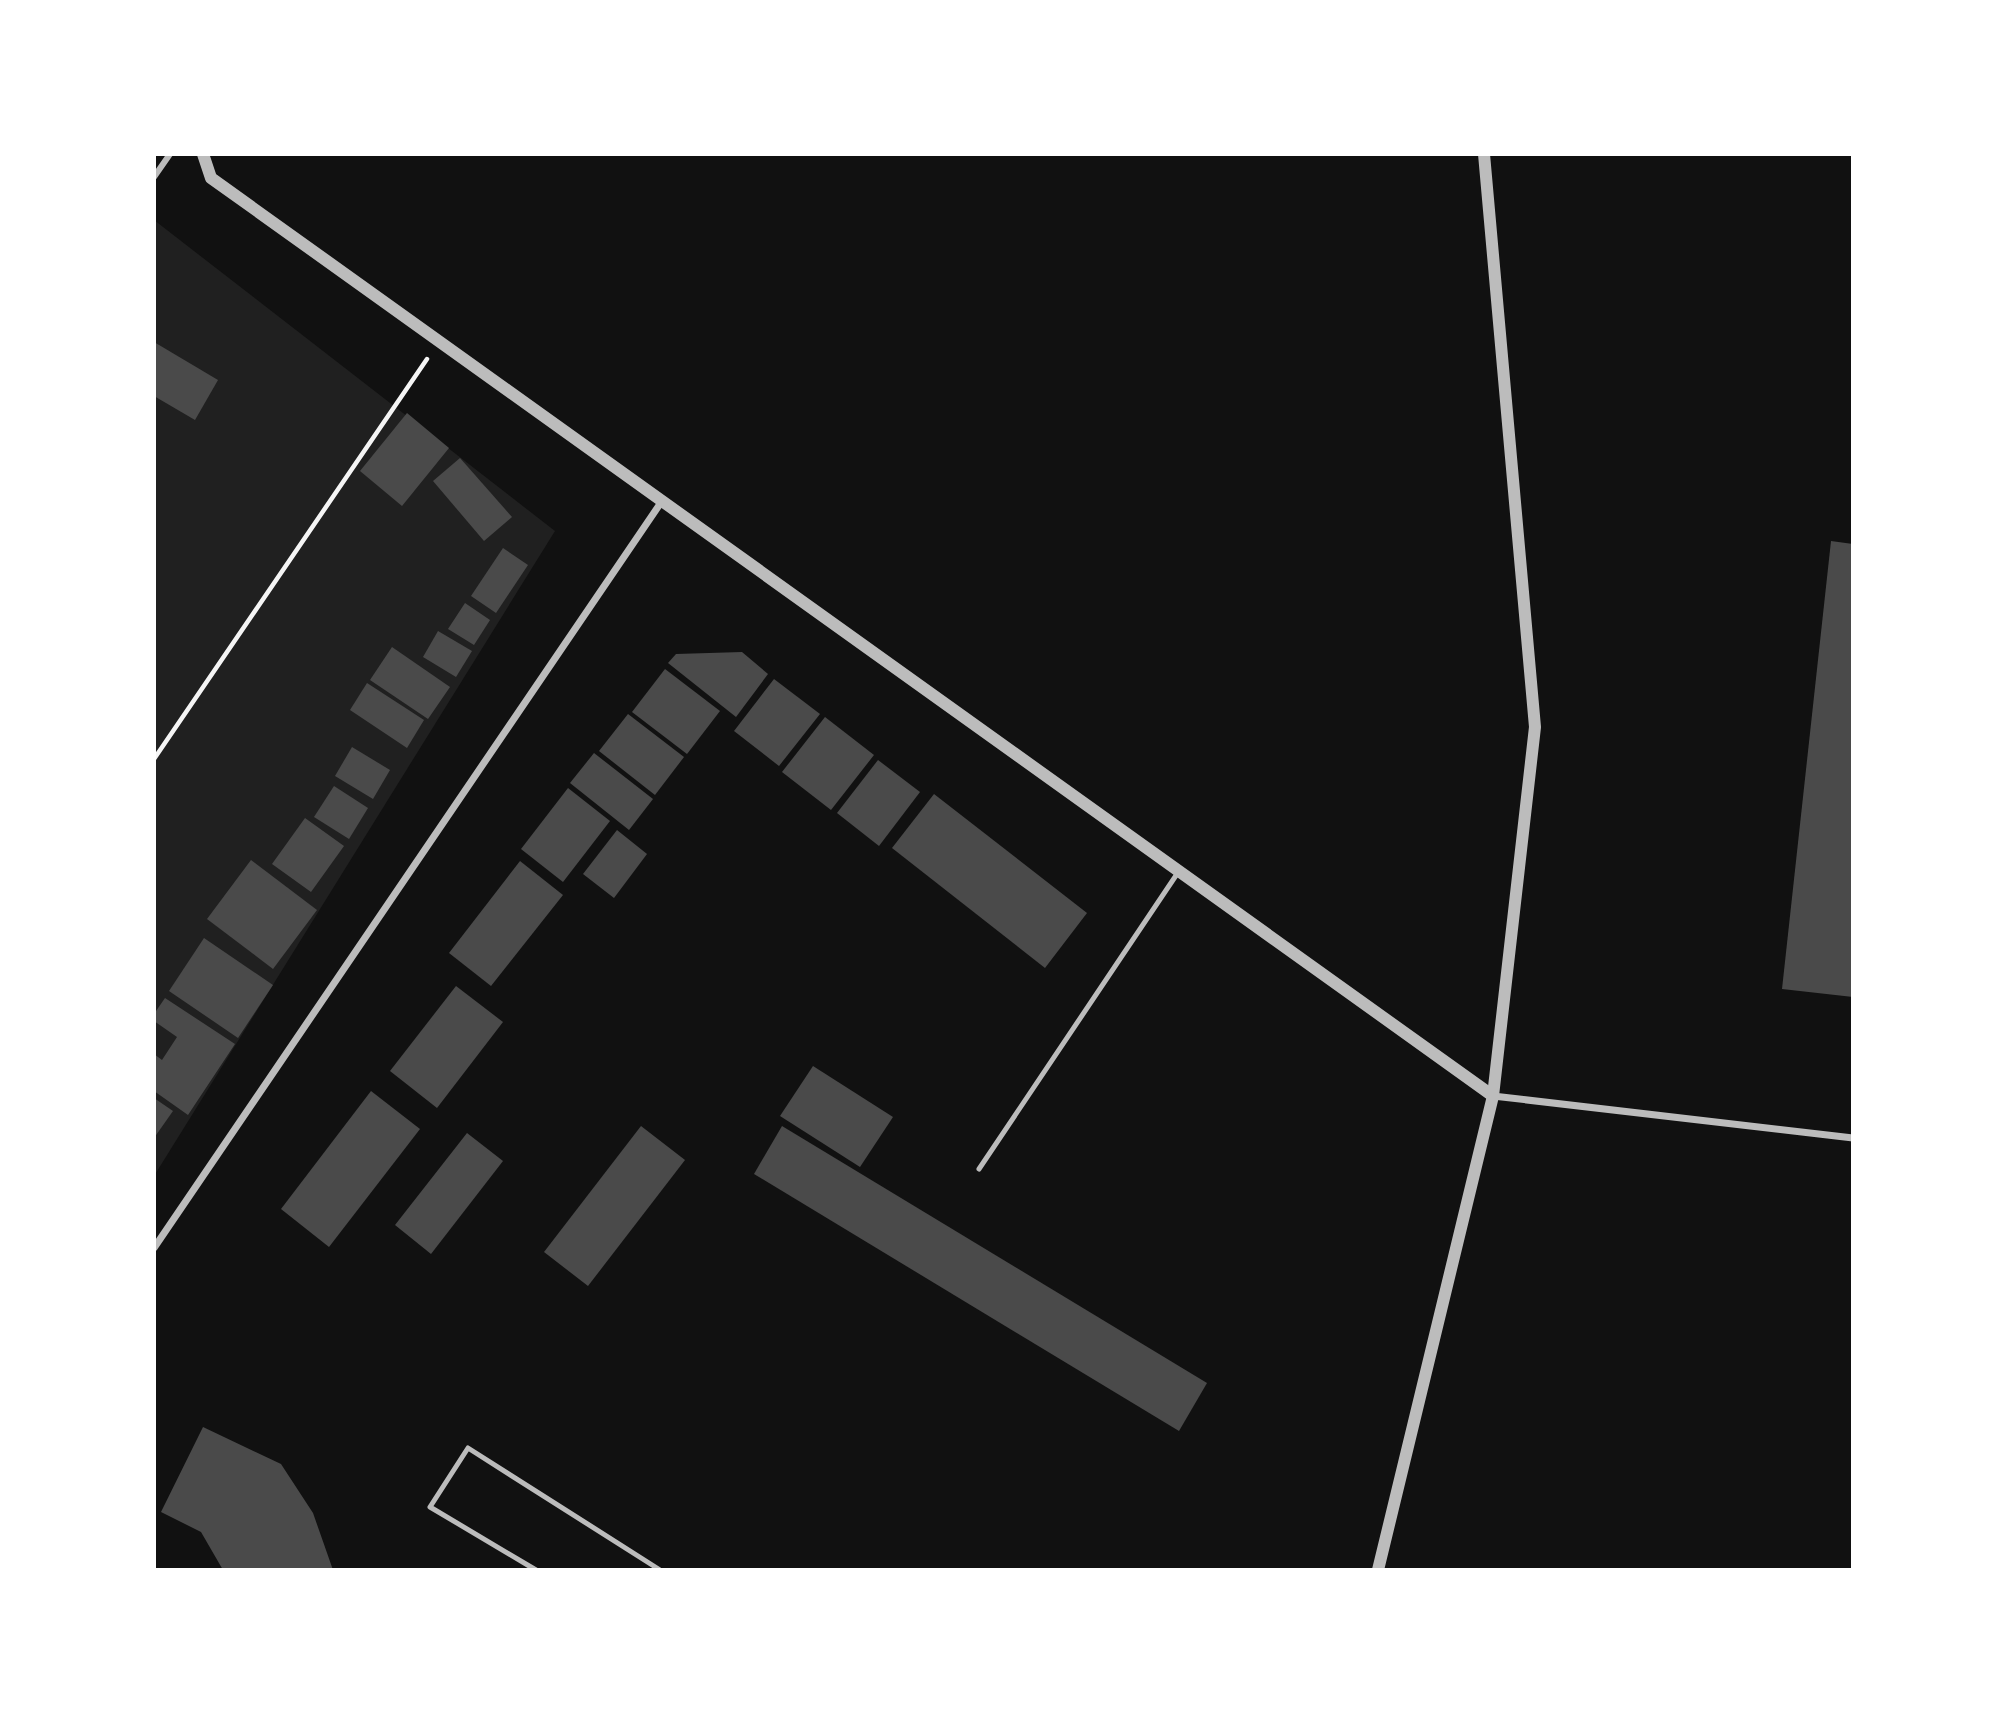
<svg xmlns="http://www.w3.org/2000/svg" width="2007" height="1724" viewBox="0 0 2007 1724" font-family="Cabin,sans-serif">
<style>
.green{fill:#202020}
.building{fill:#4a4a4a}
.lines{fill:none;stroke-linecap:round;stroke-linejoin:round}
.path{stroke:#f5f5f5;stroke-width:4.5}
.service{stroke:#bcbcbc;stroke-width:5}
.pedestrian{stroke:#bcbcbc;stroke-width:6}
.minor{stroke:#bcbcbc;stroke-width:7}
.tertiary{stroke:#bcbcbc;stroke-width:12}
</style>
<rect width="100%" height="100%" fill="#111"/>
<!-- green -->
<polygon class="green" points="154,220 555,531 154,1176"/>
<!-- building -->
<g class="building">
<polygon points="154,342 218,380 195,420 154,396"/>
<polygon points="407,413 449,448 402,506 360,471"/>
<polygon points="460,458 512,517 484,541 433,481"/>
<polygon points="1831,541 1853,544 1853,997 1782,989"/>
<polygon points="503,548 528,565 496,613 471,596"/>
<polygon points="465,603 490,620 474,645 448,629"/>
<polygon points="438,631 472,651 456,677 423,657"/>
<polygon points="392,647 450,687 428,719 370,680"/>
<polygon points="742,652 768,674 736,717 668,663 676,654"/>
<polygon points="665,669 720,711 687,754 632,712"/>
<polygon points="774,679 820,714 779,766 734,731"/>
<polygon points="367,683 424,720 407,748 350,710"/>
<polygon points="628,714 684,757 655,795 599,751"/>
<polygon points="825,717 874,755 831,810 782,772"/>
<polygon points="352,747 390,770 373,799 335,776"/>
<polygon points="594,753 653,799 629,830 570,783"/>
<polygon points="878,760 920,792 879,846 837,813"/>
<polygon points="334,786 368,808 349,839 314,817"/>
<polygon points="568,788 610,821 563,882 521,849"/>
<polygon points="934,794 1087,913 1045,968 892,848"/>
<polygon points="305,818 344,846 311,892 272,864"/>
<polygon points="617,830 647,854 614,898 583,874"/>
<polygon points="251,860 317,910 273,969 207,919"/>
<polygon points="520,861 563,895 491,986 449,953"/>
<polygon points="204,938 273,985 238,1038 169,991"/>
<polygon points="456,986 503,1022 437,1108 390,1071"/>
<polygon points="165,998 235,1044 188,1115 154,1091 154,1054 162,1060 177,1037 154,1021 154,1014"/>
<polygon points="813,1066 893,1117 860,1167 780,1116"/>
<polygon points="371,1091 420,1129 329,1247 281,1209"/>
<polygon points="154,1098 173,1111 154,1138"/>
<polygon points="641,1126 685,1160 588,1286 544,1252"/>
<polygon points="782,1126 1207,1383 1179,1431 754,1174"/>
<polygon points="467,1133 503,1161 431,1254 395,1225"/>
<polygon points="203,1427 281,1464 313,1513 333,1570 223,1570 201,1532 161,1512"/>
</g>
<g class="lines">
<!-- path -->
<polyline class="path" points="154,759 427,359"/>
<!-- service -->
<g class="service">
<polyline points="979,1169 1179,871"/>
<polyline points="536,1570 430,1507 468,1448 660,1570"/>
</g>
<!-- pedestrian -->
<polyline class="pedestrian" points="154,177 170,154"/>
<!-- minor -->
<g class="minor">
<polyline points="1493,1096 1853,1138"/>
<polyline points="154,1248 662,501"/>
</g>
<!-- tertiary -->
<g class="tertiary">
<polyline points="203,154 211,178 1493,1096"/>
<polyline points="1378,1570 1493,1096 1535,727 1484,154"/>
</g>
</g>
<!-- border -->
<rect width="2007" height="1724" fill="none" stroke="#ffffff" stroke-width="312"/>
</svg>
